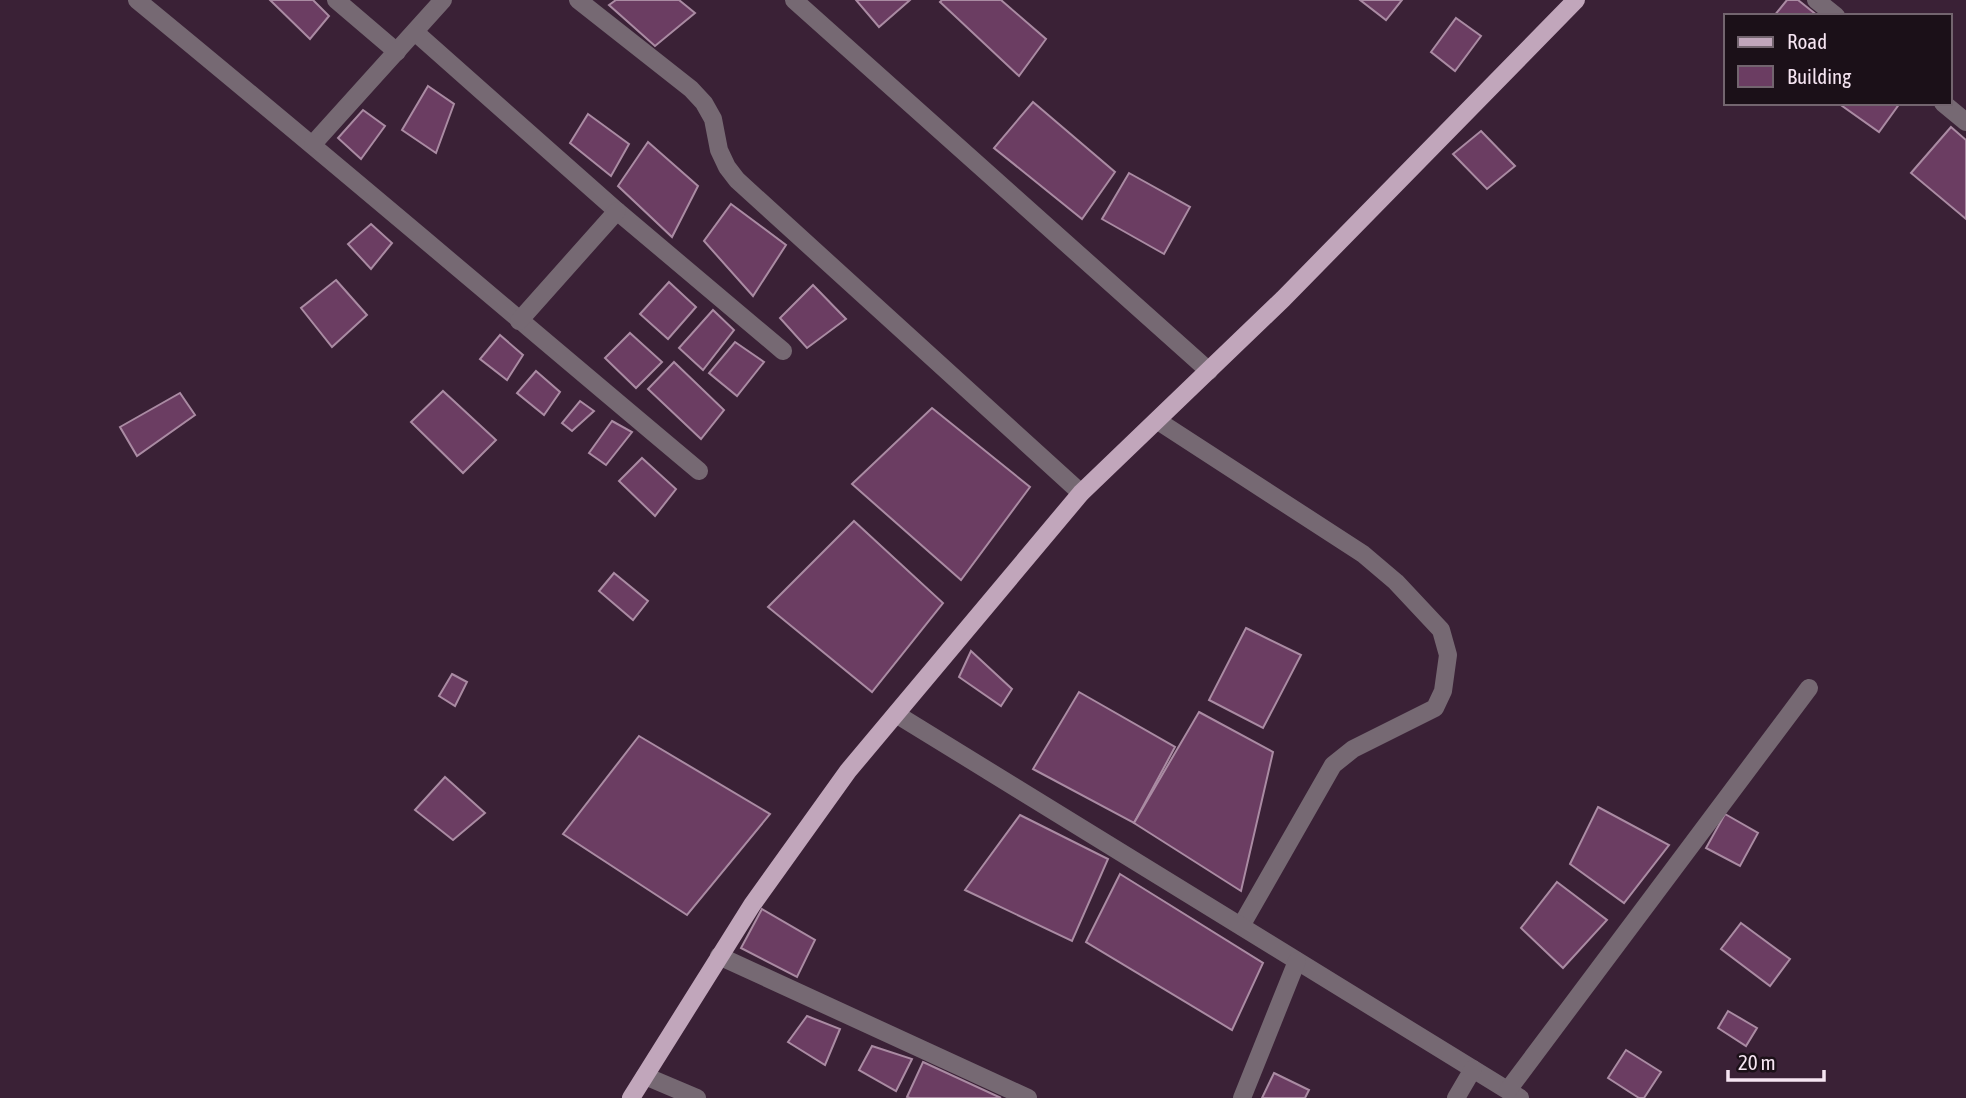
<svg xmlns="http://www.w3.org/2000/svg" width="1966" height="1098" viewBox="0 0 1966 1098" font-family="'Asap Condensed',sans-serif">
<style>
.building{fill:#6b3d62;stroke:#aa8ba3;stroke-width:2}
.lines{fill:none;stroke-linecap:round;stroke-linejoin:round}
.minor{stroke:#766973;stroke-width:18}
.major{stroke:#c1a6bb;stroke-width:18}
</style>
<rect width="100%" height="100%" fill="#3a2136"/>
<!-- building -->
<g class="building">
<polygon points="270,0 313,0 329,16 310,39"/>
<polygon points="616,0 679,0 695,13 655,46 609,5"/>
<polygon points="856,0 910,0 879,27"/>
<polygon points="942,0 1001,0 1046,39 1019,76 940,2"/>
<polygon points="1360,0 1402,0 1386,20"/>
<polygon points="1787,0 1798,0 1818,16 1774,16"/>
<polygon points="1456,18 1481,36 1455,71 1431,52"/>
<polygon points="428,86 454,104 436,153 402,130"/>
<polygon points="1033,102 1115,172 1082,219 994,148"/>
<polygon points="1838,103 1900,103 1879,132"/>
<polygon points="363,110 385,126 361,159 338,138"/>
<polygon points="588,114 629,144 611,176 570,143"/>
<polygon points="1951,127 1966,140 1966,219 1911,173"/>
<polygon points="1481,131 1515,166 1487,189 1453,154"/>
<polygon points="648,142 698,186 672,237 618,186"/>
<polygon points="1129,173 1190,207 1164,254 1102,219"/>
<polygon points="731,204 786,245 753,296 704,241"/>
<polygon points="371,224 392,243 371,269 348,244"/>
<polygon points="336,280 367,315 332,347 301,308"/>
<polygon points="669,282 696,307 668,339 640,314"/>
<polygon points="813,285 846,319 807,348 780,318"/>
<polygon points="713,310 734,330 703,370 679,348"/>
<polygon points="630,333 662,362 636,388 605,358"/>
<polygon points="500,335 523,355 507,380 480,359"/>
<polygon points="735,342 764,362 737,396 709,373"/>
<polygon points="674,362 724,410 701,439 648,389"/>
<polygon points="536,371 560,392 544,415 517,393"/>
<polygon points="443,391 496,440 463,473 411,422"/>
<polygon points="180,393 195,415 137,456 120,427"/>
<polygon points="580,401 594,411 572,431 562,423"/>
<polygon points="932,408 1030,487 961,580 852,484"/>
<polygon points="612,421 632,432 606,465 589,453"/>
<polygon points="642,458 676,489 655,516 619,481"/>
<polygon points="854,521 943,603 872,692 768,607"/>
<polygon points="614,573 648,601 633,620 599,591"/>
<polygon points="1246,628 1301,655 1263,728 1209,700"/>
<polygon points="971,651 1012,689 1001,706 959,677"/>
<polygon points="452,674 467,682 455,706 439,696"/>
<polygon points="1079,692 1175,747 1134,823 1033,769"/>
<polygon points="1199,712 1273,752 1241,891 1134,823"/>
<polygon points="639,736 770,814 687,915 563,834"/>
<polygon points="445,777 485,813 453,840 415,810"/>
<polygon points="1598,807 1669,845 1624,903 1570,864"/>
<polygon points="1725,814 1758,833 1740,866 1706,848"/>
<polygon points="1020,815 1108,859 1072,941 965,890"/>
<polygon points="1120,874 1263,963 1232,1030 1086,942"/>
<polygon points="1557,882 1607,920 1563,968 1521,928"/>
<polygon points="762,909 815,940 797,977 741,948"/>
<polygon points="1741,923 1790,959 1770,986 1721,949"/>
<polygon points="1728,1011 1757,1028 1746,1046 1718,1028"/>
<polygon points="807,1016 840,1029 825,1065 788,1042"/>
<polygon points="872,1046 912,1059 896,1091 859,1070"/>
<polygon points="1626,1050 1661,1072 1644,1098 1639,1098 1608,1078"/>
<polygon points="923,1062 1001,1098 910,1098 907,1097"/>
<polygon points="1274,1073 1309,1090 1305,1098 1262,1098"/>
</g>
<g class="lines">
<!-- minor -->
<g class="minor">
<path d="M137,0c189,155 375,314 562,471"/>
<polyline points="336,0 397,52"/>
<polyline points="578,0 691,89 704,103 713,119 719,150 727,167 737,180 1081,493"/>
<polyline points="794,0 1209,371"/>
<polyline points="1816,0 1836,16"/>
<polyline points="415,32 617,211 783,351"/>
<polyline points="1943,103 1966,122"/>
<polyline points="313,144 443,0"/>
<polyline points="519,321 617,211"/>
<polyline points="1158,421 1363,554 1396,582 1441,630 1448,655 1443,691 1435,708 1353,749 1333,765 1241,926"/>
<polyline points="896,714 1520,1098"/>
<polyline points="719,956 1028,1098"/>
<polyline points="645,1076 697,1098"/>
<polyline points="1508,1090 1809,688"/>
<polyline points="1242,1098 1297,961"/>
<polyline points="1456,1098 1473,1069"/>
</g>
<!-- major -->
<polyline class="major" points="631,1098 752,905 848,771 1081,493 1283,299 1576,0"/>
</g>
<!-- legend -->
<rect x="1724" y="14" width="228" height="91" fill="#1b1018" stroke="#73656f" stroke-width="2"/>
<rect x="1738" y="37" width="35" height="10" fill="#c1a6bb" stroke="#73656f" stroke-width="2"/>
<text x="1787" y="49" font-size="21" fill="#f6e5f2">Road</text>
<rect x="1738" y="66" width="35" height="21" fill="#6b3d62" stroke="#73656f" stroke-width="2"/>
<text x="1787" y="84" font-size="21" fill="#f6e5f2">Building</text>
<!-- scale -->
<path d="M1728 1070v10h96v-10" fill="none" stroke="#f6e5f2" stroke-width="3.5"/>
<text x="1738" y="1070" font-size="21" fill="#f6e5f2" stroke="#1b1018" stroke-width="5" paint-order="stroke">20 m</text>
</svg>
